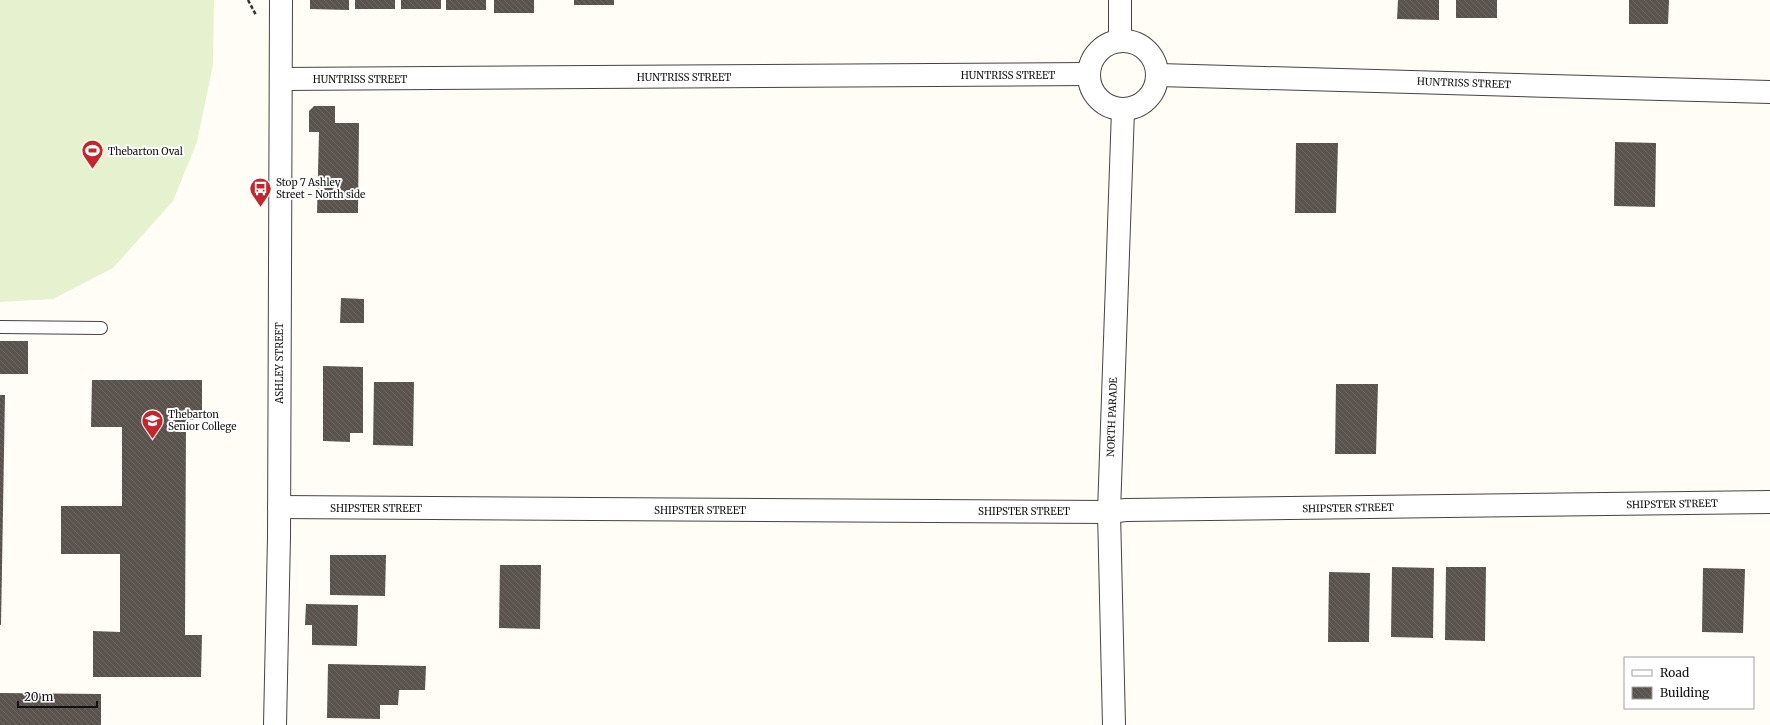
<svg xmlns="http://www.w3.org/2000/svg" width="1770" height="725" viewBox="0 0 1770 725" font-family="Merriweather,serif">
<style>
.pitch{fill:#e6f2cf}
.building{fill:url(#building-back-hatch)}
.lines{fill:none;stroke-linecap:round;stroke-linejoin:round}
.service-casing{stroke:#444;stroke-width:14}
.minor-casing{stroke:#444;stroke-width:24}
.path{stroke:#333;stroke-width:2.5;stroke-dasharray:4 2;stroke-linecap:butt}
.service{stroke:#fff;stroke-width:12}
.minor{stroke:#fff;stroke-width:22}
.labels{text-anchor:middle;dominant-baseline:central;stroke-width:4;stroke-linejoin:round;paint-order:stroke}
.street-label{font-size:10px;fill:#111;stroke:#fff}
.poi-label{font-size:10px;fill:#111;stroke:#fff;text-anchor:start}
</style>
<defs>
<pattern id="building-back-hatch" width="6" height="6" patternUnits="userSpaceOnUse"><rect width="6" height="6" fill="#5a524d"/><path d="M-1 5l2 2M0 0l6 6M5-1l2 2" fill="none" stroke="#6d6662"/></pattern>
</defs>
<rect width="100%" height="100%" fill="#fffdf5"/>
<!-- pitch -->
<polygon class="pitch" points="0,0 214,0 213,65 197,142 173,201 113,268 53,299 0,302"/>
<!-- building -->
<g class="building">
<polygon points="310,0 349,0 349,10 310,9"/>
<rect x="355" y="0" width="40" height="9"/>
<rect x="401" y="0" width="40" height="9"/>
<rect x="446" y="0" width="40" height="10"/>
<rect x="494" y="0" width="40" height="13"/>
<rect x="574" y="0" width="40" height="5"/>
<polygon points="1398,0 1439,0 1439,20 1397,19"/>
<rect x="1456" y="0" width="41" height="18"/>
<polygon points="1629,0 1669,0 1668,24 1629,24"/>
<polygon points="314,106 335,106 335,123 359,123 358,213 317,213 319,132 309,132 309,111"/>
<polygon points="1615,142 1656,143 1655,207 1614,206"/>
<polygon points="1296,143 1338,143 1336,213 1295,213"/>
<polygon points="341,298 364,299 364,323 340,323"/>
<rect x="0" y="341" width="28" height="33"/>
<polygon points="323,366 363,367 363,433 350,433 350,442 323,441"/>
<polygon points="92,380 202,380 202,420 186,420 185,635 202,635 201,677 93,677 93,631 120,632 120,554 61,554 61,506 122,506 122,427 91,427"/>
<polygon points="374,382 414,382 413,446 373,445"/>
<polygon points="1336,384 1378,384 1376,454 1335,454"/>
<polygon points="0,395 5,395 1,625 0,625"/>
<polygon points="330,555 386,555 385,596 330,595"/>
<polygon points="500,565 541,565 540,629 499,628"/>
<polygon points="1392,567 1434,568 1433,638 1391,637"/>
<polygon points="1446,567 1486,567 1485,641 1445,640"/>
<polygon points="1703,568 1745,569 1743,633 1702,632"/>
<polygon points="1329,572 1370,573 1369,642 1328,642"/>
<polygon points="306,604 358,605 357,646 312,645 312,625 305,625"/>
<polygon points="328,664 426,666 425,690 399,690 398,705 380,705 380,719 327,718"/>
<polygon points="0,693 101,694 101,725 0,725"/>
</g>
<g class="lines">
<defs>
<polyline id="service" points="0,327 101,328"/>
<g id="minor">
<polyline points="1120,40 1120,0"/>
<circle cx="1123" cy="75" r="34"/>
<polyline points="1159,75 1770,92"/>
<polyline points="281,79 1088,74"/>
<polyline points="279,507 1109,512 1126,510 1770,502"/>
<polyline points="275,725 279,537 281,0"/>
<polyline points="1114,725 1109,512 1123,110"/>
</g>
</defs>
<!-- service casing -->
<use href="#service" class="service-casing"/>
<!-- minor casing -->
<use href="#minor" class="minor-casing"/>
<!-- path -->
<polyline class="path" points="248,0 256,15"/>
<!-- service -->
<use href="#service" class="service"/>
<!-- minor -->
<use href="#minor" class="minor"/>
</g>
<!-- icons -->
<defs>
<symbol id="stadium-pin" viewBox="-11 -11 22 30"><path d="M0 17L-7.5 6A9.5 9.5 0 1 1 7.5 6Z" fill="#c4262e" stroke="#fff"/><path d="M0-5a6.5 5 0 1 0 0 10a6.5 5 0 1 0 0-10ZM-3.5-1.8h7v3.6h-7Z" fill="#fff"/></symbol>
<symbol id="bus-pin" viewBox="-11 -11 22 30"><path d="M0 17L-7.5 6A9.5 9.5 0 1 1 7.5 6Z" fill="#c4262e" stroke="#fff"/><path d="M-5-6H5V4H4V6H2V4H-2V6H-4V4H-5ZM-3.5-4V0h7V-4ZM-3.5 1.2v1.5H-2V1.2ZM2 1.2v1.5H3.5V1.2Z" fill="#fff"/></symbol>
<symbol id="university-pin" viewBox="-11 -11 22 30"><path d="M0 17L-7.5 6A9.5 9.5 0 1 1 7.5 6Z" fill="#c4262e" stroke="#fff"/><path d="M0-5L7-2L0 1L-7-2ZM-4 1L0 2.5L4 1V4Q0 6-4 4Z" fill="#fff"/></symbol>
</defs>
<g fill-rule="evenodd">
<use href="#stadium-pin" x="80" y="138" width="25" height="34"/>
<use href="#bus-pin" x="248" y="176" width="25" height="34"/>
<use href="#university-pin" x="140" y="408" width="25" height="34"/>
</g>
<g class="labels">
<!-- street labels -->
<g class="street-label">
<text x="1008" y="75">HUNTRISS STREET</text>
<text x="684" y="77">HUNTRISS STREET</text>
<text x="360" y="79">HUNTRISS STREET</text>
<text transform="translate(1464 83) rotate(2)">HUNTRISS STREET</text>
<text transform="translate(279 363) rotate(-90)">ASHLEY STREET</text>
<text transform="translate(1112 417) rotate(-88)">NORTH PARADE</text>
<text transform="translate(1672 504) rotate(-1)">SHIPSTER STREET</text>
<text x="376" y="508">SHIPSTER STREET</text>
<text transform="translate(1348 508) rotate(-1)">SHIPSTER STREET</text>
<text x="700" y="510">SHIPSTER STREET</text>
<text x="1024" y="511">SHIPSTER STREET</text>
</g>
<!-- poi labels -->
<g class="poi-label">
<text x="108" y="151">Thebarton Oval</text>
<text x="276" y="182">Stop 7 Ashley<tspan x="276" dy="12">Street - North side</tspan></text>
<text x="168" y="414">Thebarton<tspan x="168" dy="12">Senior College</tspan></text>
</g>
</g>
<!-- legend -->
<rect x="1624" y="657" width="130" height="52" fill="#ffffff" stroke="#a0a0a0"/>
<rect x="1632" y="670" width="20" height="6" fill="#ffffff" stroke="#a0a0a0"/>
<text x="1660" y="677" font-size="12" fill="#111111">Road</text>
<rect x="1632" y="687" width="20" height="12" fill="url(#building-back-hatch)" stroke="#a0a0a0"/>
<text x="1660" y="697" font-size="12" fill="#111111">Building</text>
<!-- scale -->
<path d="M18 701v6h79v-6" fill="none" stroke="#111111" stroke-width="2"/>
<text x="24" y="701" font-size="12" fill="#111111" stroke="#ffffff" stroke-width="3" paint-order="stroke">20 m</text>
</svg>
